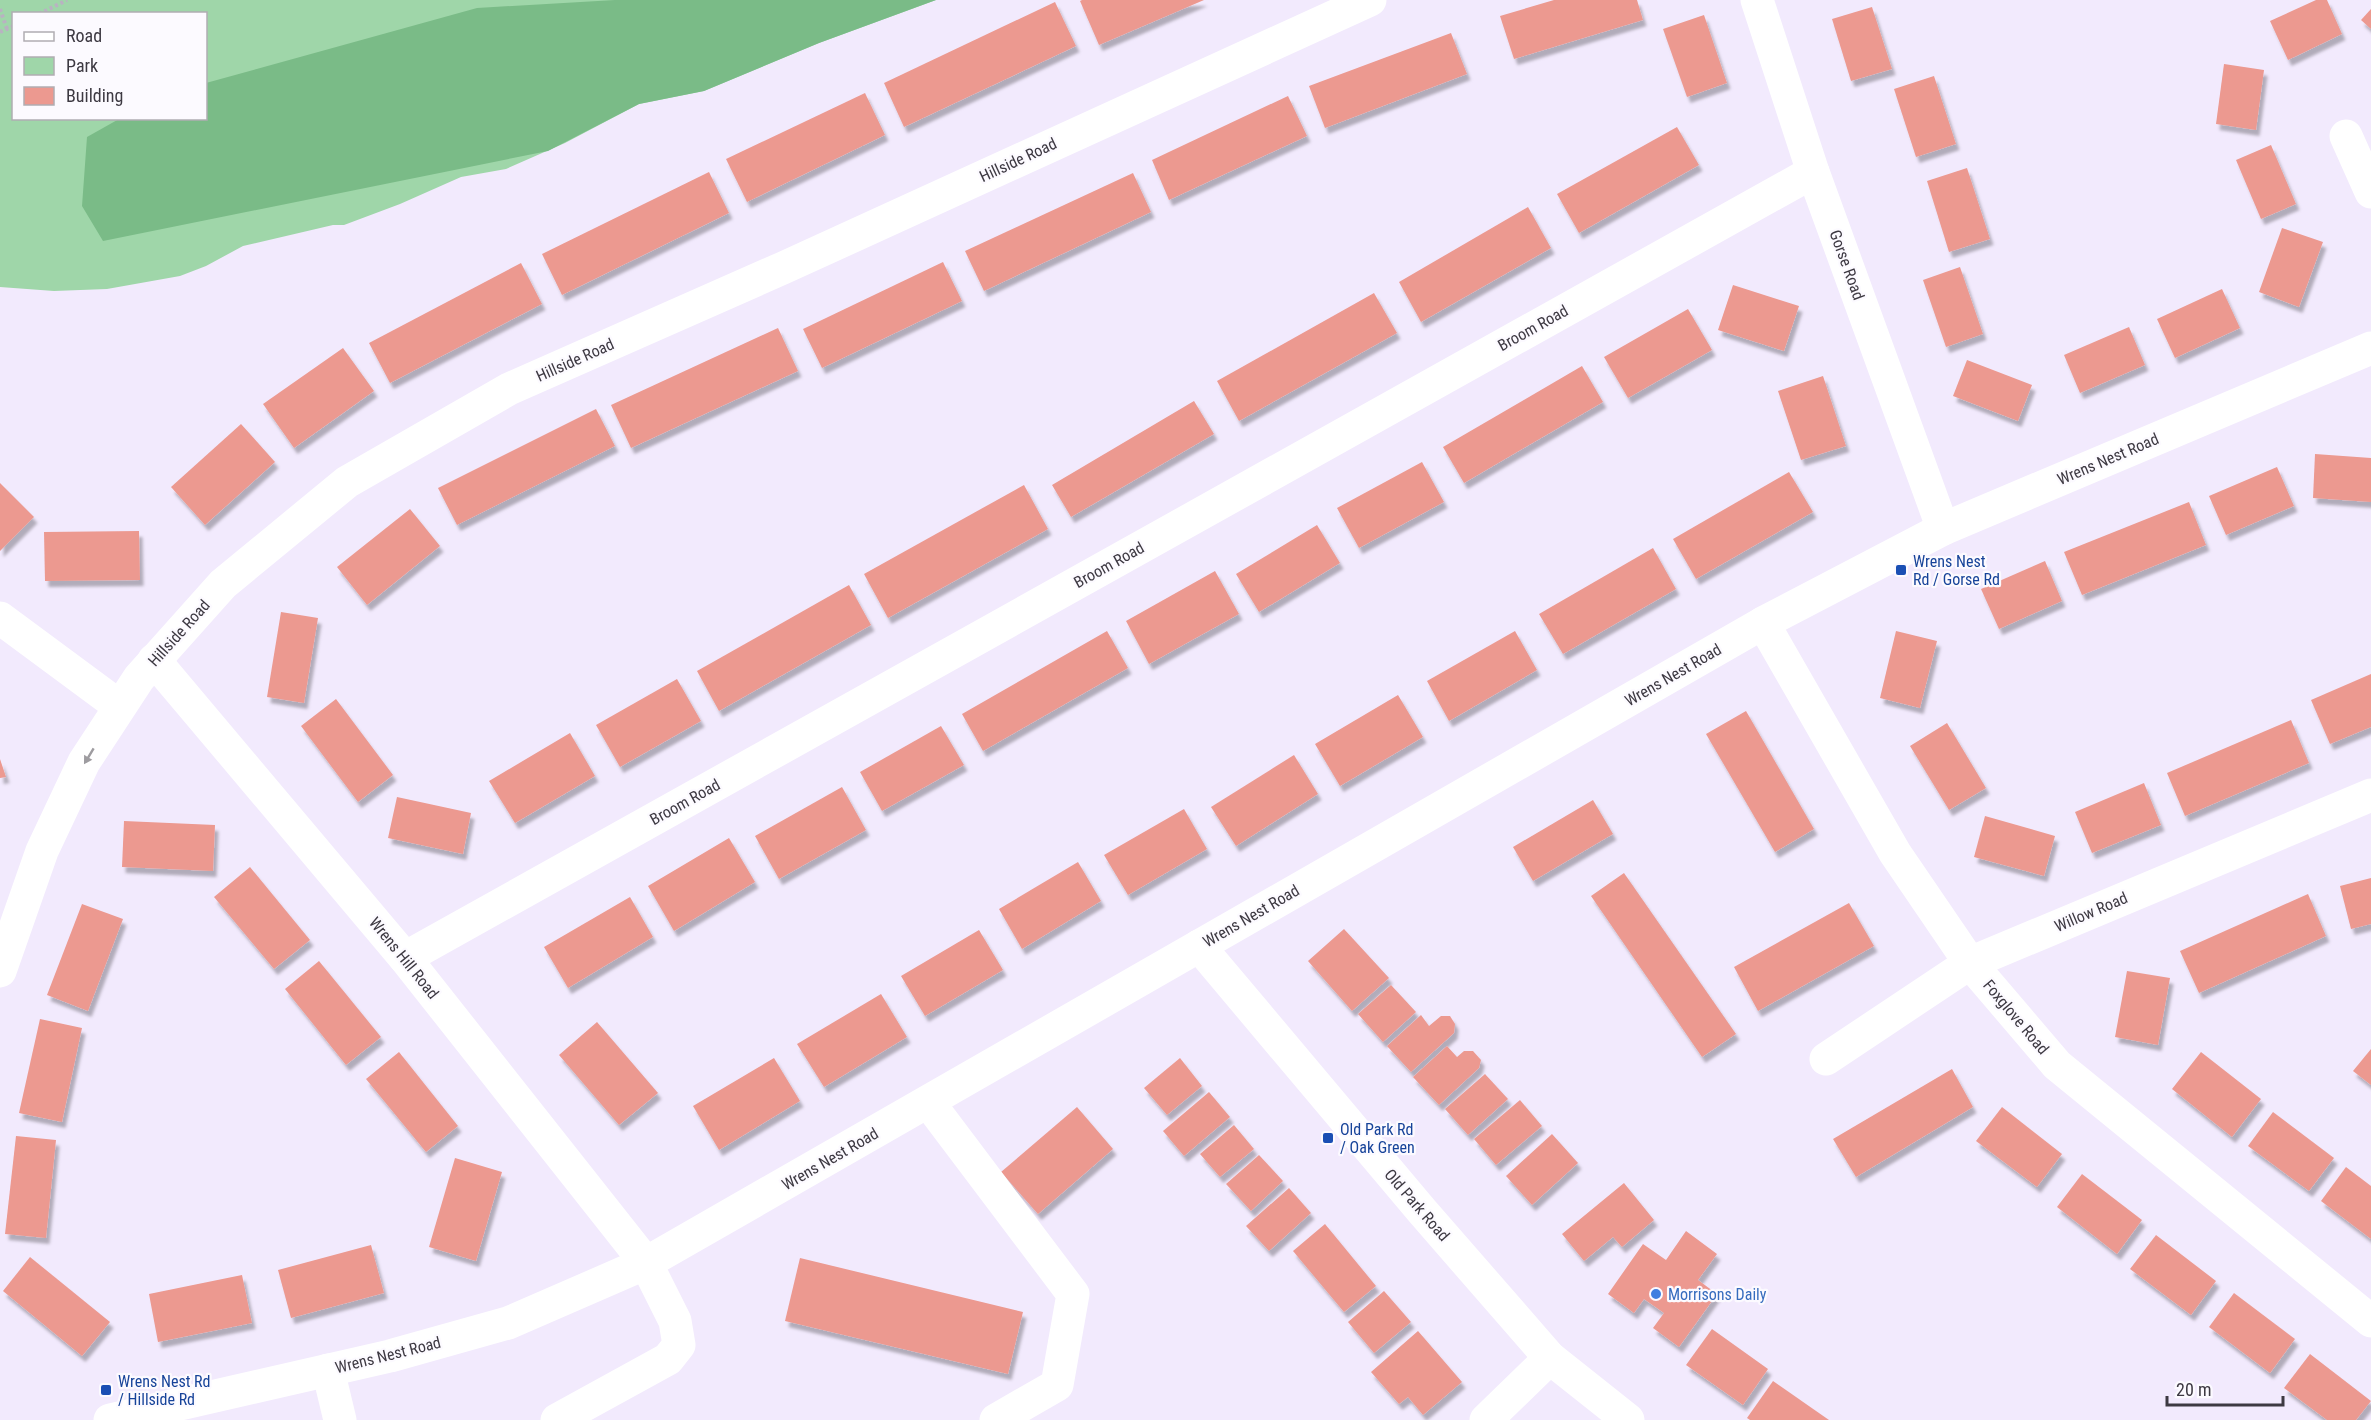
<svg xmlns="http://www.w3.org/2000/svg" width="2371" height="1420" viewBox="0 0 2371 1420" font-family="'Roboto Condensed',sans-serif">
<style>
.green{fill:#9fd6a9;fill-rule:evenodd}
.forest{fill:#7abb87}
.building{fill:#ec9990;filter:url(#shadow)}
.lines{fill:none;stroke-linecap:round;stroke-linejoin:round}
.path{stroke:#b9b2c2;stroke-width:4;stroke-dasharray:3 3;stroke-linecap:butt}
.minor{stroke:#fff;stroke-width:33}
.oneway{fill:#9e9ca0}
.transit-dot{fill:#1a4fb4;stroke:#fcfaff;stroke-width:2}
.shop-dot{fill:#3f7fe0;stroke:#fcfaff;stroke-width:2}
.labels{text-anchor:middle;dominant-baseline:central;stroke-width:4.5;stroke-linejoin:round;paint-order:stroke}
.street-label{font-size:16px;fill:#3d3942;stroke:#fcfaff}
.transit-label{font-size:16px;fill:#164399;stroke:#fcfaff;text-anchor:start}
.shop-label{font-size:16px;fill:#366cbe;stroke:#fcfaff;text-anchor:start}
</style>
<defs>
<filter id="shadow"><feDropShadow dx="3.5" dy="6" stdDeviation="1.5" flood-color="#0004"/></filter>
</defs>
<rect width="100%" height="100%" fill="#f2eafd"/>
<!-- green -->
<path class="green" d="M0,0h936l-117,43 -115,48 -65,13 -74,39 -59,26 -45,8 -61,27 -56,21h-11l-90,21 -37,20 -26,10 -73,13 -53,2 -54,-4zM14,14h192v104h-192z"/>
<!-- forest -->
<polygon class="forest" points="615,0 936,0 819,43 704,91 639,104 548,151 103,241 82,206 87,137 119,119 206,118 206,83 477,8"/>
<!-- building -->
<g class="building">
<polygon points="1082,0 1204,0 1099,45 1080,1"/>
<polygon points="1554,0 1637,0 1643,20 1514,59 1500,16"/>
<polygon points="2316,0 2327,0 2342,34 2288,60 2270,21"/>
<polygon points="1055,2 1076,46 904,127 884,83"/>
<polygon points="1872,7 1892,69 1851,81 1832,19"/>
<polygon points="2371,9 2371,29 2361,20"/>
<polygon points="1704,15 1727,83 1687,97 1663,29"/>
<polygon points="1451,33 1467,74 1325,128 1309,86"/>
<polygon points="2224,64 2264,70 2256,130 2216,124"/>
<polygon points="1934,76 1956,144 1916,157 1894,89"/>
<polygon points="865,93 885,135 747,202 726,159"/>
<polygon points="1288,96 1307,136 1169,200 1152,160"/>
<polygon points="1677,127 1699,165 1579,233 1557,194"/>
<polygon points="2271,145 2296,204 2261,219 2236,160"/>
<polygon points="1967,168 1990,239 1949,252 1927,181"/>
<polygon points="709,172 729,213 562,295 542,254"/>
<polygon points="1133,173 1151,212 984,291 965,251"/>
<polygon points="1528,207 1551,248 1421,322 1399,282"/>
<polygon points="2282,228 2323,242 2299,307 2259,292"/>
<polygon points="943,262 962,301 822,368 803,329"/>
<polygon points="521,263 542,304 390,383 369,343"/>
<polygon points="1960,267 1983,334 1946,347 1923,280"/>
<polygon points="1733,285 1799,306 1784,351 1718,330"/>
<polygon points="2222,289 2240,328 2175,358 2157,319"/>
<polygon points="1374,293 1397,333 1239,421 1217,381"/>
<polygon points="1688,309 1712,350 1628,398 1604,357"/>
<polygon points="2129,327 2145,365 2080,393 2064,355"/>
<polygon points="778,328 798,371 631,448 611,405"/>
<polygon points="343,348 374,391 294,448 263,404"/>
<polygon points="1967,360 2032,385 2018,421 1953,396"/>
<polygon points="1582,366 1603,402 1464,483 1443,447"/>
<polygon points="1823,376 1846,446 1801,460 1778,391"/>
<polygon points="1194,401 1214,434 1071,517 1052,485"/>
<polygon points="596,409 615,446 457,525 438,488"/>
<polygon points="241,424 275,462 205,525 171,487"/>
<polygon points="2315,454 2371,458 2371,502 2313,498"/>
<polygon points="1422,462 1444,502 1359,548 1337,508"/>
<polygon points="2277,467 2294,506 2226,535 2209,496"/>
<polygon points="1789,472 1813,512 1696,579 1673,539"/>
<polygon points="0,483 34,517 0,551"/>
<polygon points="1024,485 1048,529 888,618 864,574"/>
<polygon points="2189,502 2206,545 2082,595 2064,552"/>
<polygon points="410,509 440,546 367,605 337,567"/>
<polygon points="1317,525 1340,563 1259,612 1236,574"/>
<polygon points="139,531 140,580 45,581 44,532"/>
<polygon points="1653,548 1676,589 1563,654 1539,614"/>
<polygon points="2045,561 2062,601 1999,629 1981,589"/>
<polygon points="1215,571 1239,614 1149,664 1126,621"/>
<polygon points="849,585 871,625 719,711 697,671"/>
<polygon points="281,612 318,618 304,703 267,697"/>
<polygon points="1107,631 1128,668 983,751 962,714"/>
<polygon points="1515,631 1537,670 1449,721 1427,681"/>
<polygon points="1896,631 1937,641 1920,708 1880,698"/>
<polygon points="2371,674 2371,727 2330,744 2311,700"/>
<polygon points="677,679 701,721 620,767 596,725"/>
<polygon points="1398,695 1423,737 1340,786 1315,744"/>
<polygon points="336,699 393,775 358,802 301,726"/>
<polygon points="1746,711 1814,829 1775,852 1706,734"/>
<polygon points="2291,720 2309,763 2185,816 2167,773"/>
<polygon points="1947,723 1986,788 1949,810 1910,746"/>
<polygon points="941,726 964,765 882,811 860,772"/>
<polygon points="570,733 595,776 515,823 489,781"/>
<polygon points="1294,755 1318,794 1236,846 1211,807"/>
<polygon points="0,759 6,777 0,778"/>
<polygon points="2144,783 2161,825 2092,853 2075,812"/>
<polygon points="842,787 866,830 779,879 755,836"/>
<polygon points="397,797 471,813 463,854 388,838"/>
<polygon points="1593,800 1613,834 1533,881 1513,847"/>
<polygon points="1184,809 1207,849 1128,895 1104,855"/>
<polygon points="1985,816 2055,836 2044,876 1974,857"/>
<polygon points="124,821 215,825 213,871 122,867"/>
<polygon points="729,838 755,882 674,931 648,886"/>
<polygon points="1078,862 1101,901 1022,949 999,909"/>
<polygon points="250,867 310,940 274,969 214,897"/>
<polygon points="1624,873 1736,1034 1702,1057 1591,896"/>
<polygon points="2371,878 2371,924 2351,929 2340,886"/>
<polygon points="2308,894 2326,936 2199,993 2180,951"/>
<polygon points="630,897 653,937 568,988 544,947"/>
<polygon points="1849,903 1874,946 1758,1011 1734,967"/>
<polygon points="82,904 123,919 88,1011 47,995"/>
<polygon points="1344,929 1389,978 1352,1011 1308,961"/>
<polygon points="979,930 1003,970 925,1016 901,976"/>
<polygon points="319,961 381,1037 346,1065 285,989"/>
<polygon points="2127,971 2170,978 2158,1045 2115,1037"/>
<polygon points="1391,985 1416,1012 1383,1042 1358,1014"/>
<polygon points="881,994 907,1037 824,1087 797,1044"/>
<polygon points="1421,1015 1429,1026 1441,1016 1450,1016 1455,1024 1454,1033 1411,1072 1387,1046"/>
<polygon points="40,1019 82,1028 62,1122 19,1113"/>
<polygon points="597,1022 658,1093 619,1125 559,1055"/>
<polygon points="1447,1046 1457,1057 1464,1051 1473,1051 1481,1060 1479,1068 1439,1105 1413,1077"/>
<polygon points="2371,1049 2371,1085 2353,1071"/>
<polygon points="399,1052 458,1126 426,1152 366,1079"/>
<polygon points="2201,1052 2261,1099 2232,1137 2172,1089"/>
<polygon points="774,1058 800,1101 719,1150 693,1106"/>
<polygon points="1180,1058 1202,1086 1167,1115 1144,1088"/>
<polygon points="1952,1069 1973,1107 1856,1177 1833,1139"/>
<polygon points="1485,1074 1508,1099 1468,1135 1445,1109"/>
<polygon points="1209,1092 1230,1117 1184,1156 1163,1131"/>
<polygon points="1520,1100 1542,1126 1496,1165 1474,1139"/>
<polygon points="1077,1107 1113,1149 1038,1214 1001,1172"/>
<polygon points="2002,1107 2062,1154 2037,1187 1976,1141"/>
<polygon points="2273,1112 2334,1158 2309,1191 2248,1146"/>
<polygon points="1234,1125 1254,1149 1220,1177 1200,1154"/>
<polygon points="1552,1134 1578,1163 1532,1205 1506,1176"/>
<polygon points="16,1136 56,1140 46,1238 5,1234"/>
<polygon points="1259,1155 1283,1181 1251,1211 1226,1184"/>
<polygon points="455,1158 502,1172 476,1261 429,1247"/>
<polygon points="2346,1167 2371,1186 2371,1239 2321,1201"/>
<polygon points="2082,1174 2142,1220 2117,1254 2057,1207"/>
<polygon points="1624,1183 1654,1220 1622,1247 1613,1237 1584,1261 1562,1234"/>
<polygon points="1289,1188 1311,1213 1269,1251 1246,1226"/>
<polygon points="1325,1224 1376,1286 1344,1312 1293,1251"/>
<polygon points="1686,1231 1717,1254 1698,1280 1717,1294 1679,1347 1653,1328 1664,1313 1644,1299 1634,1313 1608,1294 1643,1244 1666,1260"/>
<polygon points="2156,1235 2216,1281 2191,1315 2130,1269"/>
<polygon points="371,1245 384,1293 291,1318 278,1270"/>
<polygon points="30,1257 110,1322 82,1356 3,1291"/>
<polygon points="800,1258 1023,1312 1008,1374 785,1321"/>
<polygon points="242,1275 252,1323 158,1342 149,1294"/>
<polygon points="1384,1291 1411,1322 1374,1353 1348,1322"/>
<polygon points="2234,1293 2295,1339 2270,1373 2209,1327"/>
<polygon points="1712,1329 1768,1369 1743,1405 1686,1365"/>
<polygon points="1418,1331 1462,1382 1423,1415 1408,1397 1399,1404 1371,1372"/>
<polygon points="2310,1354 2371,1401 2356,1420 2327,1420 2284,1388"/>
<polygon points="1773,1381 1829,1420 1750,1420 1747,1418"/>
</g>
<g class="lines">
<!-- path -->
<g class="path">
<polyline points="0,9 7,29"/>
<polyline points="39,14 67,0"/>
<polyline points="0,32 14,26"/>
</g>
<!-- minor -->
<g class="minor">
<polyline points="1757,0 1813,172 1943,529"/>
<polyline points="2346,136 2371,192"/>
<polyline points="0,618 119,706"/>
<polyline points="1763,623 1895,853 1970,963 2057,1065 2371,1321"/>
<polyline points="154,660 405,958 646,1263 675,1321 679,1345 668,1359 557,1420"/>
<polyline points="1199,946 1422,1211 1550,1358 1628,1420"/>
<polyline points="405,958 1813,172"/>
<polyline points="0,971 42,851 84,762 139,678 223,584 347,482 509,389 783,268 1370,0"/>
<polyline points="1826,1059 1970,963 2371,795"/>
<polyline points="929,1103 1073,1294 1057,1385 996,1420"/>
<polyline points="328,1370 340,1420"/>
<polyline points="110,1420 390,1356 508,1323 646,1263 1763,623 1943,529 2371,348"/>
<polyline points="1486,1420 1550,1358"/>
</g>
</g>
<!-- one-way arrows -->
<defs><path id="oneway-solid" d="M-6-.8H1V-3.2L6.5 0L1 3.2V.8H-6Z" transform="scale(1.5)"/></defs>
<use class="oneway" href="#oneway-solid" transform="translate(89 756) rotate(121)"/>
<!-- markers -->
<g class="transit-dot">
<rect x="1895" y="564" width="12" height="12" rx="3"/>
<rect x="1322" y="1132" width="12" height="12" rx="3"/>
<rect x="100" y="1384" width="12" height="12" rx="3"/>
</g>
<circle class="shop-dot" cx="1656" cy="1294" r="6"/>
<g class="labels">
<!-- street labels -->
<g class="street-label">
<text transform="translate(1018 160) rotate(-25)">Hillside Road</text>
<text transform="translate(1847 265) rotate(70)">Gorse Road</text>
<text transform="translate(1533 328) rotate(-29)">Broom Road</text>
<text transform="translate(575 360) rotate(-24)">Hillside Road</text>
<text transform="translate(2108 459) rotate(-23)">Wrens Nest Road</text>
<text transform="translate(1109 565) rotate(-29)">Broom Road</text>
<text transform="translate(179 633) rotate(-48)">Hillside Road</text>
<text transform="translate(1673 675) rotate(-30)">Wrens Nest Road</text>
<text transform="translate(685 802) rotate(-29)">Broom Road</text>
<text transform="translate(2091 912) rotate(-23)">Willow Road</text>
<text transform="translate(1251 916) rotate(-30)">Wrens Nest Road</text>
<text transform="translate(404 958) rotate(51)">Wrens Hill Road</text>
<text transform="translate(2016 1017) rotate(50)">Foxglove Road</text>
<text transform="translate(830 1159) rotate(-30)">Wrens Nest Road</text>
<text transform="translate(1417 1205) rotate(49)">Old Park Road</text>
<text transform="translate(388 1355) rotate(-14)">Wrens Nest Road</text>
</g>
<!-- transit labels -->
<g class="transit-label">
<text x="1913" y="561">Wrens Nest<tspan x="1913" dy="18">Rd / Gorse Rd</tspan></text>
<text x="1340" y="1129">Old Park Rd<tspan x="1340" dy="18">/ Oak Green</tspan></text>
<text x="118" y="1381">Wrens Nest Rd<tspan x="118" dy="18">/ Hillside Rd</tspan></text>
</g>
<!-- shop labels -->
<g class="shop-label">
<text x="1668" y="1294">Morrisons Daily</text>
</g>
</g>
<!-- legend -->
<rect x="12" y="12" width="195" height="108" fill="#fcfaff" stroke="#b0adb3" stroke-width="1.5"/>
<rect x="24" y="32" width="30" height="9" fill="#ffffff" stroke="#b0adb3" stroke-width="1.5"/>
<text x="66" y="42" font-size="18" fill="#3d3942">Road</text>
<rect x="24" y="57" width="30" height="18" fill="#9fd6a9" stroke="#b0adb3" stroke-width="1.5"/>
<text x="66" y="72" font-size="18" fill="#3d3942">Park</text>
<rect x="24" y="87" width="30" height="18" fill="#ec9990" stroke="#b0adb3" stroke-width="1.5"/>
<text x="66" y="102" font-size="18" fill="#3d3942">Building</text>
<!-- scale -->
<path d="M2167 1396v9h116v-9" fill="none" stroke="#3d3942" stroke-width="3"/>
<text x="2176" y="1396" font-size="18" fill="#3d3942" stroke="#fcfaff" stroke-width="4.5" paint-order="stroke">20 m</text>
</svg>
